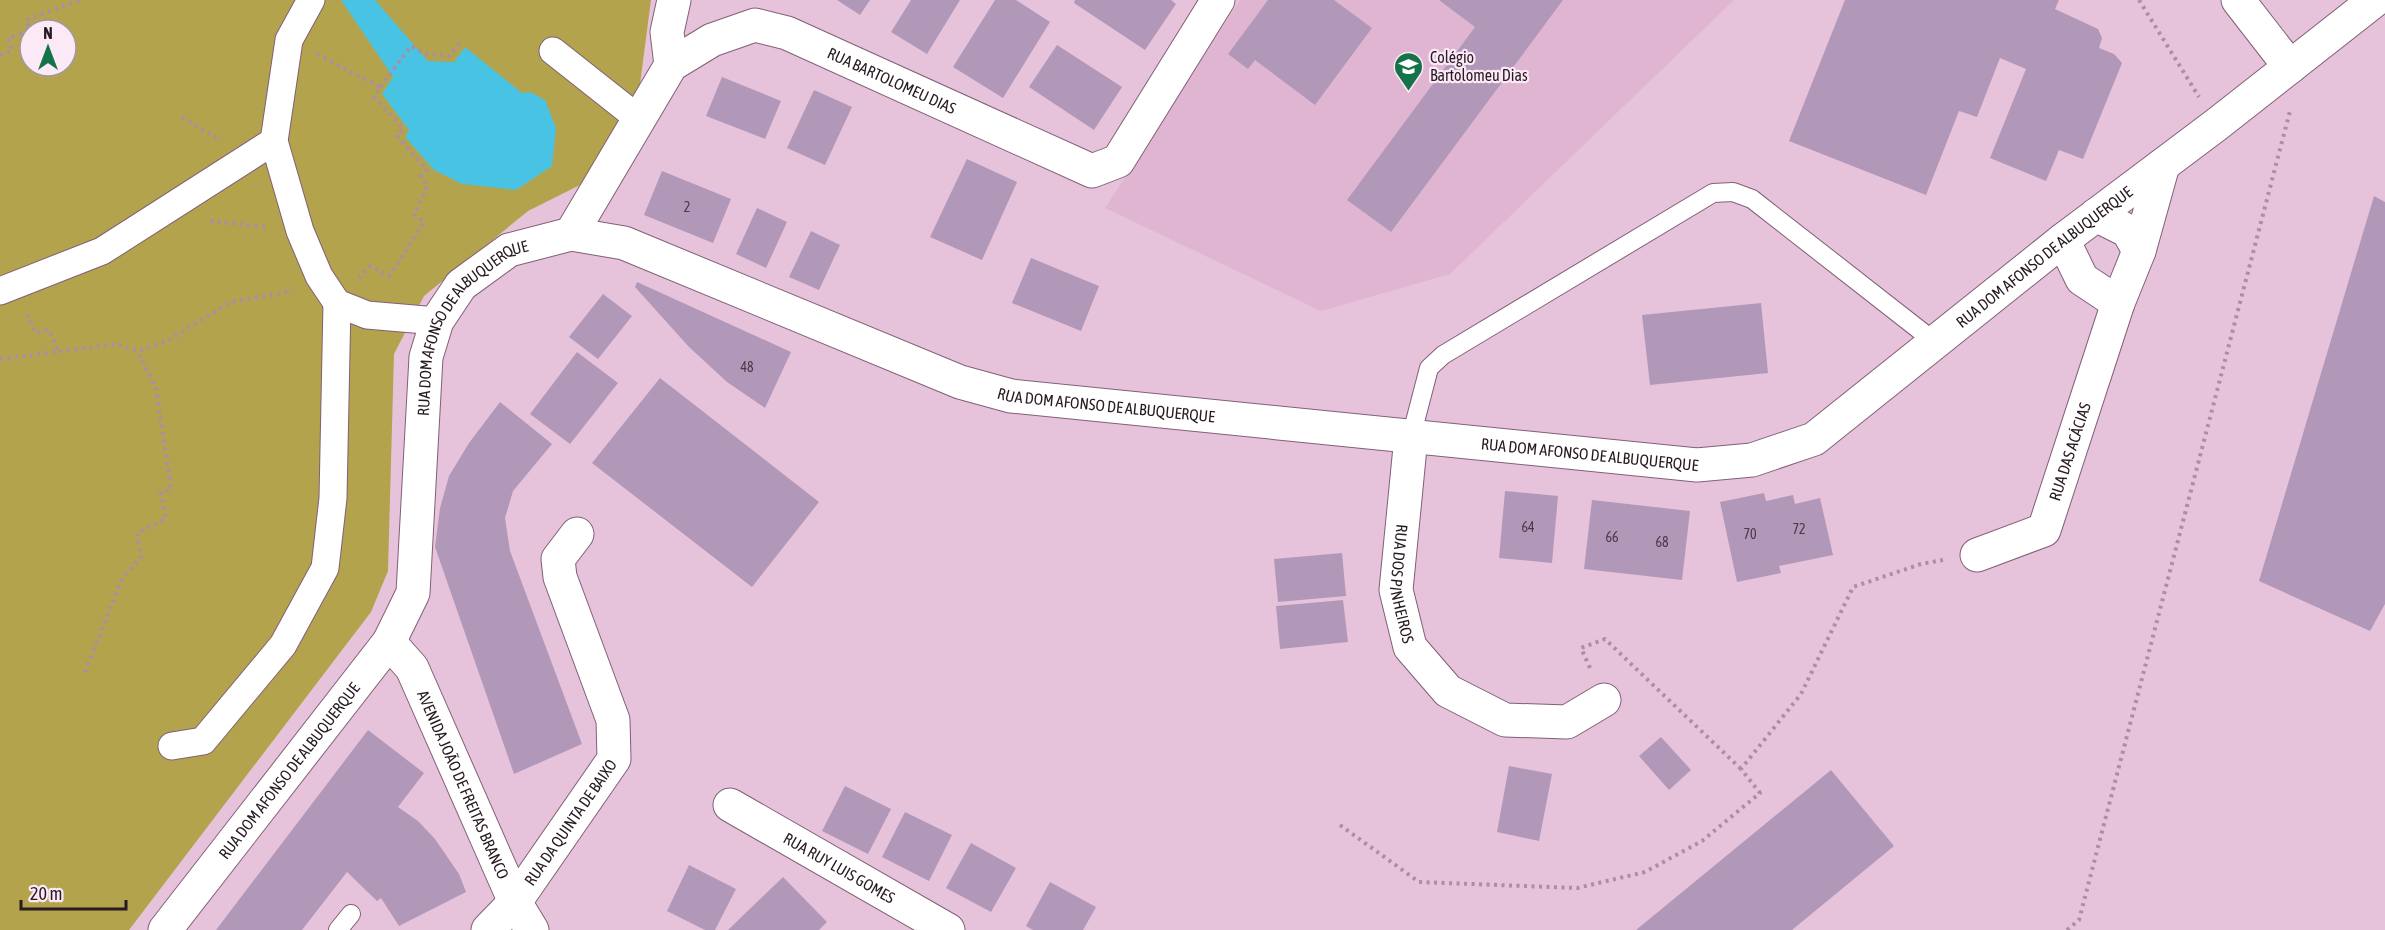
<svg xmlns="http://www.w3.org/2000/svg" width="2385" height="930" viewBox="0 0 2385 930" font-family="'Asap Condensed',sans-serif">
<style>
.built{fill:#e0b5d2}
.green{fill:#b4a34d;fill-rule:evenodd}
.water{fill:#48c3e3}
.building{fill:#b198b9}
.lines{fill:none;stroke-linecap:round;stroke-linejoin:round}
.service-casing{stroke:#816077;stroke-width:20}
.pedestrian-casing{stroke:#816077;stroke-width:29}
.minor-casing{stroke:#816077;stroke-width:35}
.secondary-casing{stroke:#816077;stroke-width:35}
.path{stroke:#ab8ea2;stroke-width:4;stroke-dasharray:3 4.5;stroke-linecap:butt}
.service{stroke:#fff;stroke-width:18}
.pedestrian{stroke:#fff;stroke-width:27}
.minor{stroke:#fff;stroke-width:33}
.secondary{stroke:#fff;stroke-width:33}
.labels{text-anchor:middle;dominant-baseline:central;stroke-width:4.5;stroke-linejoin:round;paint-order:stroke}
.number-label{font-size:14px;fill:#4a3a48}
.poi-label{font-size:16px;fill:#271a23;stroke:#fce9f6;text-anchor:start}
.street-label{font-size:16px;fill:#271a23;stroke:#fce9f6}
</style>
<rect width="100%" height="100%" fill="#e7c2db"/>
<!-- built -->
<polygon class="built" points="1240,0 1734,0 1450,274 1321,311 1105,208"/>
<!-- green -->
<path class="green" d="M0,0h651l-11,84 -56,99 -56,28 -104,85 -30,58 -6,217 -17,41 -242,318h-129zM30,30h36v36h-36z"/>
<!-- water -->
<polygon class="water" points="341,0 375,0 428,61 454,62 465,47 522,93 530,92 545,100 556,128 552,166 516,190 462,184 434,170 405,137 409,130 382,94 393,77"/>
<!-- building -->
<g class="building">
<polygon points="837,0 870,0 860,15"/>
<polygon points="911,0 960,0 927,54 891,32"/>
<polygon points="995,0 1016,0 1050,22 1003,98 953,67"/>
<polygon points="1075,0 1171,0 1176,4 1145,50 1074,3"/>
<polygon points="1268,0 1334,0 1372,28 1315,105 1255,60 1248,69 1228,54"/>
<polygon points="1439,0 1563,0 1391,232 1347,200 1475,27"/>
<polygon points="1845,0 2059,0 2055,9 2098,29 2102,38 2099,48 2114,54 2122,63 2083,159 2059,150 2046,181 1990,158 2026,69 2000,58 1977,117 1959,111 1926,195 1789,141"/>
<polygon points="1057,45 1122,87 1094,130 1029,87"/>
<polygon points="722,77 781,101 765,139 706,116"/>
<polygon points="814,90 852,107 825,165 787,148"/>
<polygon points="967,159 1017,182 982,260 930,237"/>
<polygon points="662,171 731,199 713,243 644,215"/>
<polygon points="2374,196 2385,202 2385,604 2370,631 2259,581"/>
<polygon points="757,208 787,222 766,268 736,254"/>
<polygon points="811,231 840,245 819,290 789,277"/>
<polygon points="1031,258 1099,286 1081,331 1012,303"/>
<polygon points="637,282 791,352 765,408 727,382 689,347 635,287"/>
<polygon points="603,294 632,316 598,359 569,337"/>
<polygon points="1761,303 1768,373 1650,385 1642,315"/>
<polygon points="577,352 618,383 570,444 530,414"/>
<polygon points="660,378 819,502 752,587 592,463"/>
<polygon points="500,402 552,444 513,491 505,518 510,551 582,744 514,774 435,547 440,508 449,476 469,443"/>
<polygon points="1505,491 1558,496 1552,563 1499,558"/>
<polygon points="1764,493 1766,501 1793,495 1795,504 1820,498 1833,555 1779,566 1781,573 1737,582 1720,502"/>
<polygon points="1592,500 1690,511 1682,580 1584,569"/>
<polygon points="1342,553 1346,596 1278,602 1274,559"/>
<polygon points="1343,600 1348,642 1280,649 1276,606"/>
<polygon points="368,730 424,773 398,807 418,821 435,839 459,874 466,892 399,926 381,898 377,901 347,872 302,930 216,930"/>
<polygon points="1661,737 1691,770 1669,790 1639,756"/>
<polygon points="1509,766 1552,774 1539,841 1497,832"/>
<polygon points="1831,770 1894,846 1792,930 1636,930"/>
<polygon points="845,786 891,809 868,854 822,831"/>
<polygon points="905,812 952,835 929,881 882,857"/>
<polygon points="971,843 1016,868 991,912 946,888"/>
<polygon points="689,865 736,889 715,930 705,930 667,911"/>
<polygon points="783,877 827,922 819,930 728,930"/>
<polygon points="1050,882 1096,907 1083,930 1033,930 1026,926"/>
</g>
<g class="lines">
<defs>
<g id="service">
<polyline points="1411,437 1429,368 1443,355 1713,193 1733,192 1752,199 1935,342"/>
<polyline points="338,930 351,914"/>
</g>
<g id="pedestrian">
<polyline points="311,0 289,40 274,141 300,231 319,276 337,303 367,315 437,321"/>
<polyline points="553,51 639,119"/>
<polyline points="0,291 102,251 274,141"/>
<polyline points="172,746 203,741 283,645 325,568 333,498 337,303"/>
</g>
<g id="minor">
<polyline points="2238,0 2290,67"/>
<polyline points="671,65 667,32 674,0"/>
<polyline points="2096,215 2128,231 2139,251"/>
<path id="s1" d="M571,234l100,-169 41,-25 43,-15 32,8 305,138 26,-10 100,-161"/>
<polyline points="2063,240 2082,279 2118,303"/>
<path id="s2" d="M1411,437l-15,153 14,57 38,44 57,29 62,2 37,-22"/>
<path id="s3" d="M1977,555l67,-25 74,-227 21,-52 24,-86"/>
<path id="s4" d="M389,642l23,26 103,234 17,28"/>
<path id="s5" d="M730,805l218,125"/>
<path id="s6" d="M488,930l27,-28 99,-143 -1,-39 -53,-143 -2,-18 19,-25"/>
</g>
<g id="secondary">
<path id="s7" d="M165,930l224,-288 24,-49 13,-236 11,-36 24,-36 48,-35 62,-16 53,9 336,139 51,14 686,69 55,-5 62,-21 249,-199 153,-115 159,-125"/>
</g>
</defs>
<!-- service casing -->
<use href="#service" class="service-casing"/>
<!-- pedestrian casing -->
<use href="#pedestrian" class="pedestrian-casing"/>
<!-- minor casing -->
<use href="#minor" class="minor-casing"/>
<!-- secondary casing -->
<use href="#secondary" class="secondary-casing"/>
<!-- path -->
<g class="path">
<polyline points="2139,0 2199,97"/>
<polyline points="317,54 380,87 374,97 403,128 397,136 427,170 421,176 428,185 414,214 424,222 389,276 370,266 359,278"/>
<polyline points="0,55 12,51 8,38 29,30 26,20 80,0"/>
<polyline points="380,87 411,46 426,54 449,56 460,43"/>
<polyline points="182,117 220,140"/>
<polyline points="210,221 265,227"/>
<polyline points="27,314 36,333 49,330 59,352"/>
<polyline points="0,359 117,344 137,351 167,341 230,302 282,293 292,289"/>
<polyline points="1590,668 1581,648 1605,639 1741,769"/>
<polyline points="85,672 122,579 141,557 137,533 166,519 161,493 171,489 156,388 137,351"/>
<polyline points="1340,825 1419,882 1577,888 1645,872 1702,841 1760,793 1741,769 1801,694 1853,587 1921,564 1943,560"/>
<polyline points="2067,930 2079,920 2290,111"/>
</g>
<!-- service -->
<use href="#service" class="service"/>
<!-- pedestrian -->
<use href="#pedestrian" class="pedestrian"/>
<!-- minor -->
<use href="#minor" class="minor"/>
<!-- secondary -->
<use href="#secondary" class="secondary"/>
</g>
<!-- icons -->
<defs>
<symbol id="school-pin" viewBox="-11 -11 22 30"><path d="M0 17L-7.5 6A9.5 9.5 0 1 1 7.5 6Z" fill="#147349" stroke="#fce9f6"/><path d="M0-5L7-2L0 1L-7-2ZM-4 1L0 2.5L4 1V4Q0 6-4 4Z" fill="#fff"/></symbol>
</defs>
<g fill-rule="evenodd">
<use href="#school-pin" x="1392" y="50" width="33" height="45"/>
</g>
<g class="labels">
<!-- number labels -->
<g class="number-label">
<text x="687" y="207">2</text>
<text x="747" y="367">48</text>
<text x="1528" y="527">64</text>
<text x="1799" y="529">72</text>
<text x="1750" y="534">70</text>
<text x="1612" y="537">66</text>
<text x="1662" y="542">68</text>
</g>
<!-- poi labels -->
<g class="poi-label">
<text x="1430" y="57">Colégio<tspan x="1430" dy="18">Bartolomeu Dias</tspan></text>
</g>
<!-- street labels -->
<g class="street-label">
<text stroke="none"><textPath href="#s1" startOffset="438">RUA BARTOLOMEU DIAS</textPath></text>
<text stroke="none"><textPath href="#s7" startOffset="2434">RUA DOM AFONSO DE ALBUQUERQUE</textPath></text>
<text stroke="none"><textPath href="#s7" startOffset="706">RUA DOM AFONSO DE ALBUQUERQUE</textPath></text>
<text stroke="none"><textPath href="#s7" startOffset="1426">RUA DOM AFONSO DE ALBUQUERQUE</textPath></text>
<text stroke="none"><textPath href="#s3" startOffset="154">RUA DAS ACÁCIAS</textPath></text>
<text stroke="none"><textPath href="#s7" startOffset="1912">RUA DOM AFONSO DE ALBUQUERQUE</textPath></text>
<text stroke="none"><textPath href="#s2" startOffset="148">RUA DOS PINHEIROS</textPath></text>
<text stroke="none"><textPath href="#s7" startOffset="202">RUA DOM AFONSO DE ALBUQUERQUE</textPath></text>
<text stroke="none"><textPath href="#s4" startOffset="162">AVENIDA JOÃO DE FREITAS BRANCO</textPath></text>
<text stroke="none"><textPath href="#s6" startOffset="136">RUA DA QUINTA DE BAIXO</textPath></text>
<text stroke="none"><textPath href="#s5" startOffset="126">RUA RUY LUIS GOMES</textPath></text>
</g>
</g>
<!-- north arrow -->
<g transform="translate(48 48)"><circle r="28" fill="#fce9f6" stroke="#a796a2" stroke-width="1.5"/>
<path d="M0-4.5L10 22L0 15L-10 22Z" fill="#147349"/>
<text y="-9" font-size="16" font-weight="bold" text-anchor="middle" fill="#271a23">N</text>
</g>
<!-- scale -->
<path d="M21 900v9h105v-9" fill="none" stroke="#271a23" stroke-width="3"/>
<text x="30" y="900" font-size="18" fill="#271a23" stroke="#fce9f6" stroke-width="4.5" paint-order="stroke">20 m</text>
</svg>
